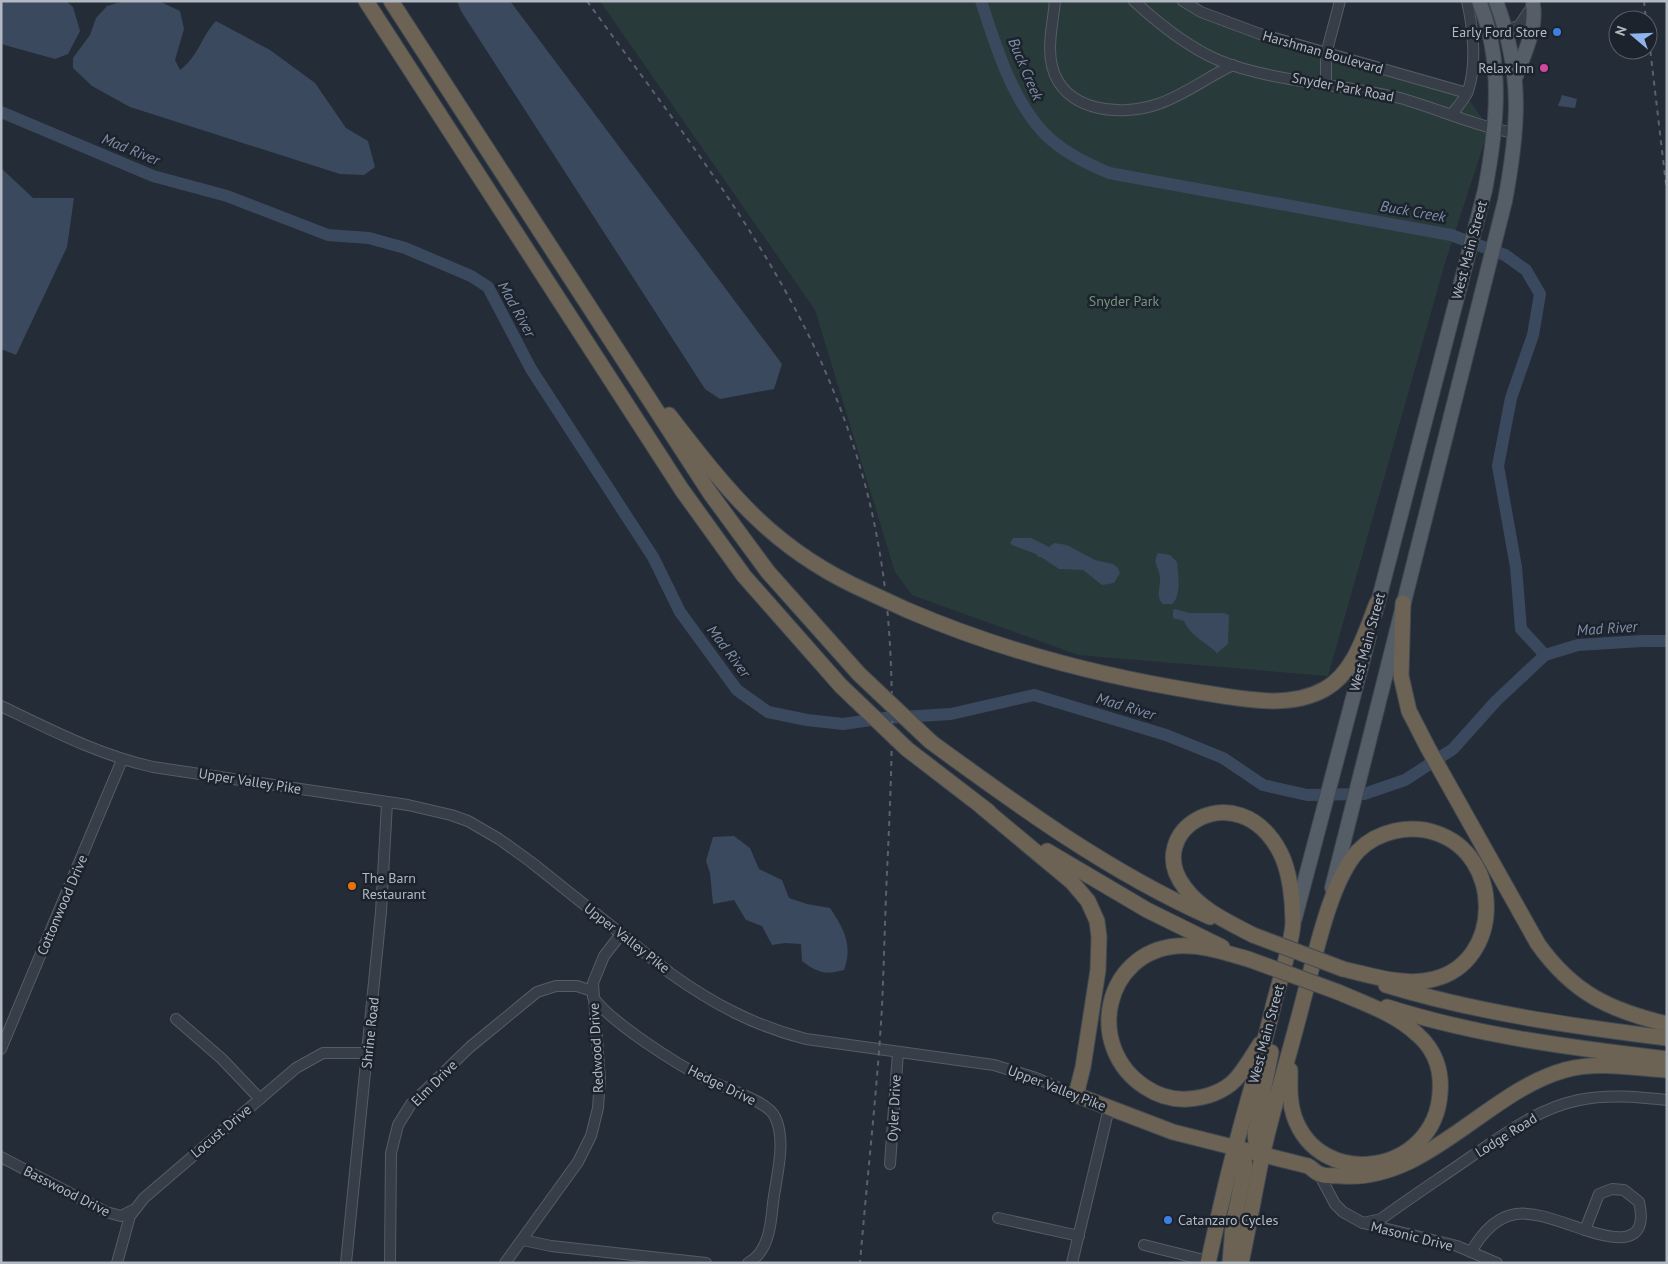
<svg xmlns="http://www.w3.org/2000/svg" width="1668" height="1264" viewBox="0 0 1668 1264" font-family="'PT Sans',sans-serif">
<style>
.green{fill:#293a3a}
.water{fill:#3b495e}
.lines{fill:none;stroke-linecap:round;stroke-linejoin:round}
.river{stroke:#3b495e;stroke-width:12}
.minor-casing{stroke:#555c65;stroke-width:12}
.major-casing{stroke:#404750;stroke-width:16}
.highway-casing{stroke:#424952;stroke-width:17}
.minor{stroke:#373e47;stroke-width:10}
.major{stroke:#555d67;stroke-width:14}
.highway{stroke:#6c6355;stroke-width:15}
.rail{stroke:#5a626e;stroke-width:2;stroke-dasharray:5 5;stroke-linecap:butt}
.highway-bridge-casing{stroke:#424952;stroke-width:17;stroke-linecap:butt}
.highway-bridge{stroke:#6c6355;stroke-width:15}
.shop-dot{fill:#3f7fe0;stroke:#1d232c;stroke-width:2}
.hotel-dot{fill:#d1479c;stroke:#1d232c;stroke-width:2}
.food-dot{fill:#e8710a;stroke:#1d232c;stroke-width:2}
.labels{text-anchor:middle;dominant-baseline:central;stroke-width:5;stroke-linejoin:round;paint-order:stroke}
.poi-label{font-size:14px;fill:#b2b9c3;stroke:#1d232c;text-anchor:end}
.street-label{font-size:14px;fill:#b2b9c3;stroke:#1d232c}
.park-label{font-size:14px;fill:#73967c;stroke:#1d232c}
.water-label{font-size:15px;font-style:italic;fill:#7d8fa8;stroke:#1d232c}
</style>
<rect width="100%" height="100%" fill="#242c37"/>
<!-- green -->
<polygon class="green" points="600,1 1185,1 1260,34 1465,94 1489,128 1445,263 1328,676 1078,655 912,595 895,572 815,310"/>
<!-- water -->
<g class="water">
<polygon points="1,1 66,1 73,7 80,31 68,54 55,59 1,44"/>
<path d="M124,1h35l21,10 4,18 -9,31 5,10c18,-13 21,-33 36,-49l54,29 45,33 31,45 22,13 7,26 -11,8 -24,-1 -210,-67 -38,-21 -19,-18v-10l17,-23 6,-17 11,-12z"/>
<polygon points="457,1 510,1 782,364 774,389 720,399 705,389 461,11"/>
<polygon points="1562,95 1577,99 1575,108 1558,106"/>
<polygon points="1,168 33,198 74,198 67,247 16,355 1,349"/>
<polygon points="1013,538 1031,538 1049,547 1054,543 1067,545 1095,560 1113,564 1118,568 1120,573 1114,583 1102,585 1083,570 1059,569 1041,557 1038,557 1036,554 1012,545 1010,543"/>
<path d="M1158,553l12,2 7,7c1,12 5,34 -5,42h-9c-8,-8 -2,-17 -3,-27 -1,-10 -8,-14 -2,-24z"/>
<path d="M1175,609l14,4h35l5,2 -1,29 -11,9c-11,-11 -27,-17 -33,-32l-11,-3v-8z"/>
<path d="M734,836l16,12 9,21 23,11 7,18 18,6 23,4c14,21 23,37 14,62 -19,5 -26,3 -42,-9l-1,-17 -16,-1 -13,2 -10,-19 -16,-6 -12,-20 -21,4 -3,-31 -4,-12 7,-24z"/>
</g>
<g class="lines">
<!-- river -->
<g class="river">
<path d="M981,1c14,43 31,99 63,132 17,18 42,30 65,40l342,62 54,20 21,15 14,24 -7,41 -22,63 -13,68 18,101 5,62 24,26"/>
<polyline points="1,112 153,176 227,196 328,235 369,238 405,248 471,276 488,287 531,369 653,557 680,612 737,690 768,712 807,720 843,724 885,718 951,714 1034,695 1166,735 1223,758 1263,785 1307,795 1364,794 1405,780 1453,749 1496,701 1545,655 1578,645 1642,641 1667,641"/>
</g>
<defs>
<g id="minor">
<path d="M1055,1c-2,21 -8,45 -3,65 11,46 69,51 106,38 27,-9 49,-27 75,-39"/>
<path d="M1134,1c25,23 52,45 84,59 53,22 125,24 182,38 39,11 77,29 116,35"/>
<polyline points="1183,1 1201,12 1260,34 1467,93"/>
<polyline points="1489,35 1519,26 1533,5"/>
<polyline points="1326,84 1326,54 1340,1"/>
<path d="M1452,114c5,-7 13,-15 16,-23 9,-26 5,-63 -1,-90"/>
<path d="M1,706c50,24 98,49 152,61l255,38 43,10 17,6 31,18 32,23 139,111c43,31 85,53 136,66l188,26 42,13 40,17"/>
<path d="M593,997c17,25 85,68 113,82 17,9 61,21 69,38 12,24 1,60 -2,86 -2,21 -4,49 -25,60"/>
<polyline points="176,1019 222,1059 260,1099"/>
<polyline points="1,1049 122,760"/>
<polyline points="1,1157 106,1212 121,1216 133,1210"/>
<polyline points="890,1164 898,1052"/>
<polyline points="1319,1174 1335,1204 1343,1212 1363,1223 1457,1246 1497,1263"/>
<path d="M1612,1189l12,1 15,12c11,46 -27,37 -54,28l14,-36z"/>
<polyline points="998,1218 1079,1236"/>
<path d="M1363,1223l18,-4c30,-22 61,-42 91,-63 34,-23 67,-48 107,-56 30,-6 58,-3 88,0"/>
<polyline points="523,1240 551,1246 706,1263"/>
<polyline points="1144,1245 1208,1261"/>
<path d="M1471,1252c32,-56 63,-39 114,-22"/>
<polyline points="117,1263 130,1216 144,1198 296,1068 323,1053 368,1053"/>
<polyline points="346,1263 381,912 387,803"/>
<polyline points="390,1263 391,1153 398,1125 411,1104 470,1047 537,992 556,986 577,986 592,991"/>
<polyline points="505,1263 578,1162 591,1136 598,1108 600,1080 593,983 604,956 621,934"/>
<polyline points="1072,1263 1109,1108"/>
</g>
<g id="major">
<path d="M1516,76c8,-22 21,-48 17,-71"/>
<path d="M1375,614l110,-424c12,-63 19,-128 -6,-189"/>
<path d="M1332,888l173,-687c14,-75 18,-127 -9,-200"/>
<polyline points="1295,918 1369,637"/>
</g>
<g id="highway">
<polyline points="366,1 682,490 744,576 841,686"/>
<polyline points="391,1 710,493 768,572 859,674"/>
<path d="M669,415c61,79 104,135 199,177"/>
<path d="M1403,603l-2,73 8,35 19,37 110,196c35,49 71,66 129,80"/>
<path d="M907,610c93,40 192,66 292,82 40,6 89,18 126,-3 30,-17 40,-56 52,-86"/>
<path d="M931,742c89,65 178,130 279,175"/>
<polyline points="907,749 989,812"/>
<path d="M982,807l90,75 16,19 9,20 2,16 -1,33 -15,97 -7,28 97,37 135,34c4,2 8,7 12,8 6,3 16,1 22,2 85,6 144,-84 223,-106 33,-9 68,-2 102,0"/>
<polyline points="1047,851 1147,910 1222,947"/>
<path d="M1248,959c-22,-6 -47,-15 -71,-13 -73,6 -93,101 -32,141 12,8 28,13 43,12 17,-1 36,-7 48,-20 9,-10 17,-24 24,-35"/>
<path d="M1386,985c92,28 186,41 281,53"/>
<path d="M1387,1007c91,29 186,41 280,52"/>
<path d="M1290,1070c0,16 -1,31 4,46 26,76 141,58 146,-23 2,-22 -5,-43 -22,-58 -22,-21 -52,-31 -80,-43"/>
<polyline points="1263,1154 1256,1143 1255,1133 1271,1052"/>
<path d="M1208,1263c9,-39 17,-79 28,-118 12,-47 27,-94 38,-142 5,-20 19,-63 19,-81 0,-21 -3,-51 -13,-70 -43,-81 -140,-21 -95,36 16,22 45,35 68,47"/>
<polyline points="1230,1263 1233,1226 1245,1166 1243,1154 1235,1147"/>
<path d="M1241,1263c8,-37 14,-74 22,-111 12,-52 28,-103 41,-155 11,-40 26,-116 54,-146 19,-20 52,-27 78,-18 67,22 68,128 -2,146 -29,8 -64,-4 -91,-10"/>
</g>
</defs>
<!-- minor casing -->
<use href="#minor" class="minor-casing"/>
<!-- major casing -->
<use href="#major" class="major-casing"/>
<!-- highway casing -->
<use href="#highway" class="highway-casing"/>
<!-- minor -->
<use href="#minor" class="minor"/>
<!-- major -->
<use href="#major" class="major"/>
<!-- highway -->
<use href="#highway" class="highway"/>
<!-- rail -->
<g class="rail">
<path d="M587,1c83,115 172,226 232,356 26,58 48,122 59,186 20,107 14,221 9,329 -2,45 -3,90 -5,135 -5,85 -15,171 -22,256"/>
<polyline points="1644,1 1646,20"/>
<polyline points="1648,31 1667,193"/>
</g>
<defs>
<g id="highway-bridge">
<polyline points="868,592 907,610"/>
<polyline points="859,674 931,742"/>
<polyline points="841,686 907,749"/>
<polyline points="1253,935 1343,969"/>
<polyline points="1248,959 1338,992"/>
</g>
</defs>
<!-- highway-bridge casing -->
<use href="#highway-bridge" class="highway-bridge-casing"/>
<!-- highway-bridge -->
<use href="#highway-bridge" class="highway-bridge"/>
</g>
<!-- markers -->
<g class="shop-dot">
<circle cx="1557" cy="32" r="5"/>
<circle cx="1168" cy="1220" r="5"/>
</g>
<circle class="hotel-dot" cx="1544" cy="68" r="5"/>
<circle class="food-dot" cx="352" cy="886" r="5"/>
<g class="labels">
<!-- poi labels -->
<g class="poi-label">
<text x="1547" y="32">Early Ford Store</text>
<text x="1534" y="68">Relax Inn</text>
<text x="362" y="878" text-anchor="start">The Barn<tspan x="362" dy="16">Restaurant</tspan></text>
<text x="1178" y="1220" text-anchor="start">Catanzaro Cycles</text>
</g>
<!-- street labels -->
<g class="street-label">
<text transform="translate(1323 52) rotate(16)">Harshman Boulevard</text>
<text transform="translate(1343 87) rotate(11)">Snyder Park Road</text>
<text transform="translate(1469 250) rotate(-75)">West Main Street</text>
<text transform="translate(1367 642) rotate(-75)">West Main Street</text>
<text transform="translate(250 781) rotate(9)">Upper Valley Pike</text>
<text transform="translate(62 905) rotate(-67)">Cottonwood Drive</text>
<text transform="translate(627 938) rotate(38)">Upper Valley Pike</text>
<text transform="translate(370 1033) rotate(-84)">Shrine Road</text>
<text transform="translate(1266 1034) rotate(-75)">West Main Street</text>
<text transform="translate(596 1048) rotate(-93)">Redwood Drive</text>
<text transform="translate(434 1083) rotate(-45)">Elm Drive</text>
<text transform="translate(722 1085) rotate(26)">Hedge Drive</text>
<text transform="translate(1057 1088) rotate(21)">Upper Valley Pike</text>
<text transform="translate(894 1108) rotate(-87)">Oyler Drive</text>
<text transform="translate(221 1131) rotate(-40)">Locust Drive</text>
<text transform="translate(1506 1135) rotate(-32)">Lodge Road</text>
<text transform="translate(67 1191) rotate(27)">Basswood Drive</text>
<text transform="translate(1412 1236) rotate(14)">Masonic Drive</text>
</g>
<!-- park labels -->
<g class="park-label">
<text x="1124" y="301">Snyder Park</text>
</g>
<!-- water labels -->
<g class="water-label">
<text transform="translate(1026 69) rotate(67)">Buck Creek</text>
<text transform="translate(131 149) rotate(22)">Mad River</text>
<text transform="translate(1413 211) rotate(10)">Buck Creek</text>
<text transform="translate(517 309) rotate(61)">Mad River</text>
<text transform="translate(1607 628) rotate(-4)">Mad River</text>
<text transform="translate(729 651) rotate(53)">Mad River</text>
<text transform="translate(1126 706) rotate(17)">Mad River</text>
</g>
</g>
<!-- border -->
<rect width="1668" height="1264" fill="none" stroke="#b2b9c3" stroke-width="5"/>
<!-- north arrow -->
<g transform="translate(1633 35) rotate(289)"><circle r="24" fill="#1d232c" stroke="#595f68"/>
<path d="M0-4L9 19L0 12L-9 19Z" fill="#90b3eb"/>
<text y="-8" font-size="14" font-weight="bold" text-anchor="middle" fill="#b2b9c3">N</text>
</g>
</svg>
